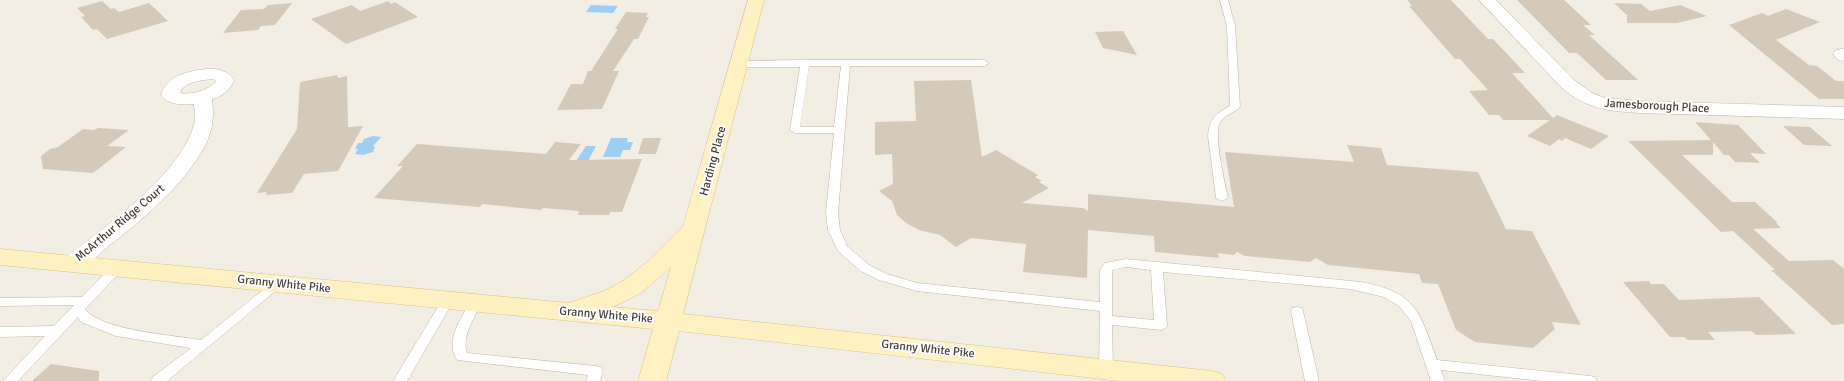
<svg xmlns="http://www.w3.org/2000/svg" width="1844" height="381" viewBox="0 0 1844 381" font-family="Signika,sans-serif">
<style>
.water{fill:#9dcef3}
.building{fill:#d5cab9}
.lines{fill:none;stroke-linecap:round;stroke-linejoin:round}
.service-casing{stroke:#beb6a6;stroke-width:1}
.minor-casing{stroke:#beb6a6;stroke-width:1}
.secondary-casing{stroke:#d5c391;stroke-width:1}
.service{fill:#fff;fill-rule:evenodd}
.minor{fill:#fff;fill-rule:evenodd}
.secondary{fill:#fff1c1;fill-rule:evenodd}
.labels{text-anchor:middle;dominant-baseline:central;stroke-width:4;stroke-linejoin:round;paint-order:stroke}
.street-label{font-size:12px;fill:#453e33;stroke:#fff}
</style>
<rect width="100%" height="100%" fill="#f3eee4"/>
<!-- water -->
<g class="water">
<polygon points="591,5 618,6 613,13 586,12"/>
<polygon points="373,136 381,137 373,146 375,147 373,152 363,155 355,154 358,149 355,149 358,143 362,143 364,139"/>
<polygon points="611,138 628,138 627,142 633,142 630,150 623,150 620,157 603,157"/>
<polygon points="586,146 596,146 588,161 576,161"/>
</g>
<!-- building -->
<g class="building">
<polygon points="1407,0 1451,0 1488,39 1493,39 1525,73 1512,73 1553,118 1557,115 1609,136 1591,149 1565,138 1562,141 1559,139 1550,146 1527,136 1550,120 1503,120 1499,115 1489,115 1469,91 1488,90 1460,59 1455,59 1409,6 1412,6"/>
<polygon points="1517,0 1564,0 1591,25 1583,25 1595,35 1589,35 1638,80 1606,80 1577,53 1569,53"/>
<polygon points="102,1 111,9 114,8 119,12 149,3 168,21 107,39 97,29 93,30 81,17 85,16 77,8"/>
<polygon points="388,1 391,4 395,2 418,17 346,44 311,19 352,5 360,11"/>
<polygon points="292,3 275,25 261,26 258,30 223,33 241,10 264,9 268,5"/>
<polygon points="1614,3 1641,4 1650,11 1680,5 1707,16 1677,23 1627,23 1627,16 1628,16"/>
<polygon points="1786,9 1820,22 1776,40 1809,65 1817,66 1836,81 1844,81 1844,99 1819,99 1729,25 1762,13 1768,16"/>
<polygon points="626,12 648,13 646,17 649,17 638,39 634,39 613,71 619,71 602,109 557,110 571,84 583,84 588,71 591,71 618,29 615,29"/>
<polygon points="1123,31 1137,55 1103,48 1095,32"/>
<polygon points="337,75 338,78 347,76 348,127 363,126 338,171 304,174 292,193 266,195 267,192 257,193 297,129 300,82"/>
<polygon points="971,80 982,157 996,150 1038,175 1035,177 1042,181 1039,182 1049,188 1022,203 1083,208 1088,211 1088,194 1234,207 1225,152 1354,162 1347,145 1381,148 1387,165 1478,172 1506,229 1532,231 1581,325 1552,322 1555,329 1533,348 1475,342 1456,330 1438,284 1422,283 1419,274 1328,265 1316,258 1310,262 1245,256 1237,252 1234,255 1218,253 1219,258 1155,252 1154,236 1088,230 1087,278 1023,272 1026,244 971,238 956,247 940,235 919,230 906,223 897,215 892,201 879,191 893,184 892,154 875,155 875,122 916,121 914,81"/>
<polygon points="1695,122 1738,125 1766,154 1750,153 1760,163 1735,162 1729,155 1724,155 1713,142 1713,155 1682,155 1732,202 1755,202 1778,223 1776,223 1781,228 1753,229 1789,261 1833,260 1844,269 1844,324 1832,325 1771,270 1775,270 1733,231 1721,232 1628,141 1711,140"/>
<polygon points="1783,126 1810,127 1832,146 1804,145"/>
<polygon points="98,128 129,130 107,146 126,147 93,173 43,169 41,156 50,149 58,147 83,129 94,130"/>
<polygon points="643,138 661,138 656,154 638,154"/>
<polygon points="555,142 581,144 569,160 642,159 622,212 610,212 609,215 578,215 579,211 543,208 541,210 482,204 480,207 374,198 403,166 397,166 417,144 546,154"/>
<polygon points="1649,281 1651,284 1664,284 1679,300 1759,297 1796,334 1756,335 1751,331 1708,332 1715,340 1688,340 1684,337 1670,337 1623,282"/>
<polygon points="51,364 99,371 99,381 32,381"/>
</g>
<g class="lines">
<defs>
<g id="service">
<path d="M1220,0h8l7,26 5,81c-5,6 -15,7 -20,15 -7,12 5,61 8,76l-6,3 -6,-3 -8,-62c1,-16 8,-23 22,-30l-3,-80z"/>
<path d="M805,60h179l5,3 -5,3h-134l-12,147 2,17 7,16 22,19 18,9 30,9 183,19v-32l5,-7 21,-4 235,23c55,10 59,30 76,78l153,16 5,1 2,4h-55l-101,-11 4,11h-14l-20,-60 -12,-15 -15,-9 -34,-8 -187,-17 4,53 -1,3 -5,2 -49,-5 1,44 -2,4 -5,1 -5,-1 -2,-4 1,-58 -183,-20 -38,-11 -18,-9 -23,-20 -10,-21 -2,-17 8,-80h-39l-5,-3 10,-63h-61l-5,-3 5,-3zM809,66h32l-7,61h-34zM1126,267l25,3 3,50 -42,-4v-46z"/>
<path d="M117,264l4,1 2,3 -2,3 -36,38c17,22 88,26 116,31l73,-59h8l2,3 -117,97h-16l2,-4 38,-29 -75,-12 -35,-14 -3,-5 -60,64h-15l42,-45 -45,1v-10l54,-1 20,-21 -74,1v-8l82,-1 31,-32z"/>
<polygon points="448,296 452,297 454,300 407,381 393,381 444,297"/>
<path d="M475,299l4,1 2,3c-6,15 -20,33 -14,50l129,13 5,1 2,4 -3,10h-14l2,-6 -131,-15c-12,-20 3,-38 12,-57l2,-3z"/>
<polygon points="1297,307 1302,308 1303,311 1319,381 1305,381 1291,311 1292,308"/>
</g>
<g id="minor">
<path d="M1479,0h17l78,80 18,13 13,5 35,3 204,6v12l-204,-6c-32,-2 -53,-4 -78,-25z"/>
<polygon points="1842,49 1844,49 1844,61 1838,60 1833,54 1836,50"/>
<path d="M207,69c11,-1 21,2 27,11 -4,10 -11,16 -22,19 2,16 1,30 -6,45 -23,43 -64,76 -101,105 -8,7 -18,17 -27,21 -6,2 -10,1 -15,-1l-4,-5 4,-5c39,-29 125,-90 132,-140 1,-5 -1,-11 -1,-15 -11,1 -26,1 -33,-9 6,-20 28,-24 46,-26zM213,79l3,2 -1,2c-10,8 -23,12 -35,10 4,-12 23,-13 33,-14z"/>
</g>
<path id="secondary" d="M748,0h16l-81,314 529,57 10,3 4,7h-106l-441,-50 -13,50h-28l15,-52 -653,-64v-16l569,54 35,-12 19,-10 24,-19 36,-36zM671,267l-13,44 -45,-4 28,-14z"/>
</defs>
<!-- service casing -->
<use href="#service" class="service-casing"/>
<!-- minor casing -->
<use href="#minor" class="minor-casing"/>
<!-- secondary casing -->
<use href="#secondary" class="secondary-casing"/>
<!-- service -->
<use href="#service" class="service"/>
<!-- minor -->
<use href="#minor" class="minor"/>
<!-- secondary -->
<use href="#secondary" class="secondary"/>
</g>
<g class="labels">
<!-- street labels -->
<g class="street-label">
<text transform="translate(1657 106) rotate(3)">Jamesborough Place</text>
<text transform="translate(713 161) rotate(-75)">Harding Place</text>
<text transform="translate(120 223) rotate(-40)">McArthur Ridge Court</text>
<text transform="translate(284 284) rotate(6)">Granny White Pike</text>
<text transform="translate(606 315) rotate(5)">Granny White Pike</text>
<text transform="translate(928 349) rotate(6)">Granny White Pike</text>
</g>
</g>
</svg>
